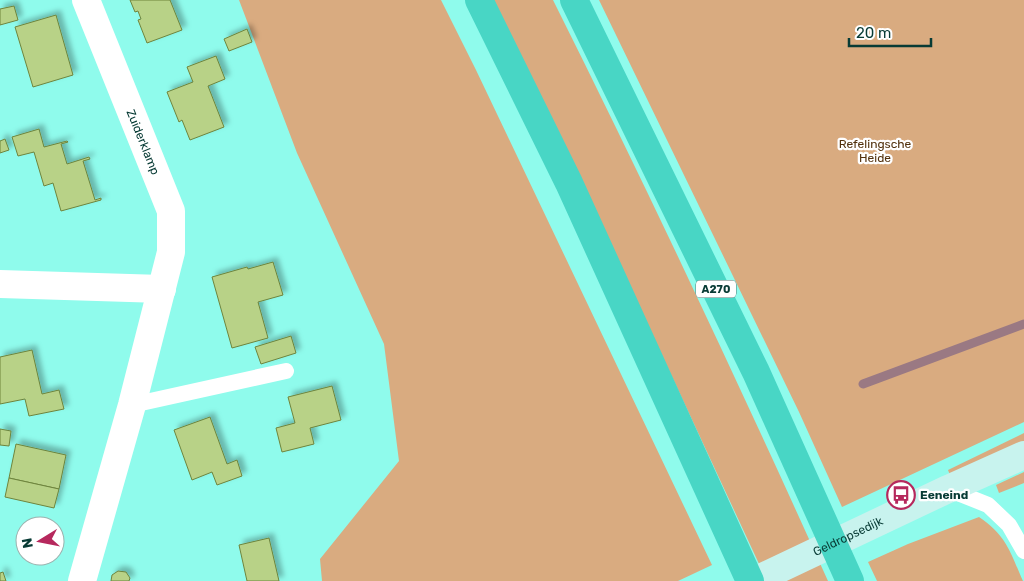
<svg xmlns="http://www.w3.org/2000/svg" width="1024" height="581" viewBox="0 0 1024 581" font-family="Rubik,sans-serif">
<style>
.green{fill:#d9ab80}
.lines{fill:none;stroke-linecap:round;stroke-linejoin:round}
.stream{stroke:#9a7983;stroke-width:9}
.building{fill:#b8d287;stroke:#6e843c;filter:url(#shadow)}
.lane{stroke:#fff;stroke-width:16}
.street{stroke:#fff;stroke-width:28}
.secondary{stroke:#c8f3ee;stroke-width:28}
.highway{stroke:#48d6c5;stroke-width:28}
.labels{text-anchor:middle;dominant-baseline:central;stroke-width:4.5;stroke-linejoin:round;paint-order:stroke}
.shield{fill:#fff;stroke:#527672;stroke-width:1}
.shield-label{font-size:11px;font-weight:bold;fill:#083b35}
.street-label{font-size:12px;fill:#083b35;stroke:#fff}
.park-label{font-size:12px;fill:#51300c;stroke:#fff}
.poi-label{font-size:12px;font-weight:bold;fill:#083b35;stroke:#fff;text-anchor:start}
</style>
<defs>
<filter id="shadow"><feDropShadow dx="4.5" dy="-4.5" stdDeviation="2.5" flood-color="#0004"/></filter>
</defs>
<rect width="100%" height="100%" fill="#8ffbec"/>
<!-- green -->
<g class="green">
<polygon points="239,0 441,0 476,70 712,565 678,581 322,581 320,559 399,461 384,344 297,153"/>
<path d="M490,0h63c96,192 187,386 275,581h-61l-159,-342z"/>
<polygon points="599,0 1024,0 1024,422 842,507 799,412"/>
<polygon points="1024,433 1024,441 950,475 948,470"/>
<polygon points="1024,472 1024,483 999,493 996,485"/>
<path d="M979,517c28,19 31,35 44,64h-146l-9,-19 40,-18z"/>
</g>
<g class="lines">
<!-- stream -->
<polyline class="stream" points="863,384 1024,324"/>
</g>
<!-- building -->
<g class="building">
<polygon points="130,0 170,0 182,30 147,43 138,20 141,19 138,11 135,12"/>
<polygon points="14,6 18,20 0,25 0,9"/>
<polygon points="56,15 73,75 33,87 15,27"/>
<polygon points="247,29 252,42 229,51 224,39"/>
<polygon points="216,56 225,79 208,86 224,127 190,140 182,120 179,122 167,92 193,82 187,67"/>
<polygon points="39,129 44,147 67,141 68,142 61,144 67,164 89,157 90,159 83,161 95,200 101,198 101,200 61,211 53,183 44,186 34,152 18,156 12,137"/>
<polygon points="5,139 9,150 0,153 0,141"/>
<polygon points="273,262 283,295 258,302 268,338 232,348 212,277 247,267 248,269"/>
<polygon points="291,336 296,353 261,364 255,347"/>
<polygon points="32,350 42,394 59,390 64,409 29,416 25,399 0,404 0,357"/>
<polygon points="332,386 341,420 310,428 314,444 282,452 276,428 295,423 288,397"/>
<polygon points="210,417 227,464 237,460 242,476 217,485 212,472 192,480 174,430"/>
<polygon points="0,429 11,431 9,446 0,445"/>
<polygon points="16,444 66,455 59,489 9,478"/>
<polygon points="9,478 59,489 54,508 5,497"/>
<polygon points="269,538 279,581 247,581 239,545"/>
<polygon points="118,571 126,572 130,578 129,581 111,581 112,575"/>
<polygon points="3,572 6,581 0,581 0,573"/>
</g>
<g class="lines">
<!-- lane -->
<g class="lane">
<polyline points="132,405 286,371"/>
<polyline points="948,489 988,505 1009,525 1024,551"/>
</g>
<!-- street -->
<g class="street">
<polyline points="0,284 162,289"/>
<polyline points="82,581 132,405 171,252 171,211 86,0"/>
</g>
<!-- secondary -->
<path class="secondary" id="s1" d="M754,581l194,-92 76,-34"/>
<!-- highway -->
<g class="highway">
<polyline points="479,0 569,183 750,581"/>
<polyline points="574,0 756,372 850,581"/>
</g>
</g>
<!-- icons -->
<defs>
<symbol id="bus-ring" viewBox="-11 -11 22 22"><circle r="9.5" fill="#fff" stroke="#b6285d" stroke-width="1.5"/><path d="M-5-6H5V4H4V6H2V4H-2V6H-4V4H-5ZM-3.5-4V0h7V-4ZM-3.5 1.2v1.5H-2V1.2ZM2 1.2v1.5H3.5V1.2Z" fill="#b6285d"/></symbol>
</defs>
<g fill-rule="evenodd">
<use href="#bus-ring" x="885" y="479" width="32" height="32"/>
</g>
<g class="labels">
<!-- shield labels -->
<rect class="shield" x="696" y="280.5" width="40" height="17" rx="4"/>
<g class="shield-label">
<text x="716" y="289">A270</text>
</g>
<!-- street labels -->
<g class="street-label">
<text transform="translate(143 142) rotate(68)">Zuiderklamp</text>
<text stroke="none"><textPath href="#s1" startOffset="104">Geldropsedijk</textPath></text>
</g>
<!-- park labels -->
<g class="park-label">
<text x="875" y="144">Refelingsche<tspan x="875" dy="14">Heide</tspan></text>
</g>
<!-- poi labels -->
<g class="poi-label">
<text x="920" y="495">Eeneind</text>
</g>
</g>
<!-- north arrow -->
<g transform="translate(40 541) rotate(260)"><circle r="24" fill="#ffffff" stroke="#9cb1ae"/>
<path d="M0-4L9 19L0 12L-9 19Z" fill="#b6285d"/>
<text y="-8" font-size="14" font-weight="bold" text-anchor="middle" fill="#083b35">N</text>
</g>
<!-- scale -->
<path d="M849 38v8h82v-8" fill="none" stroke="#083b35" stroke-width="2.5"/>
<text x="856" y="38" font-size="15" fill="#083b35" stroke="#ffffff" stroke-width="4" paint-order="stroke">20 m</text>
</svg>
